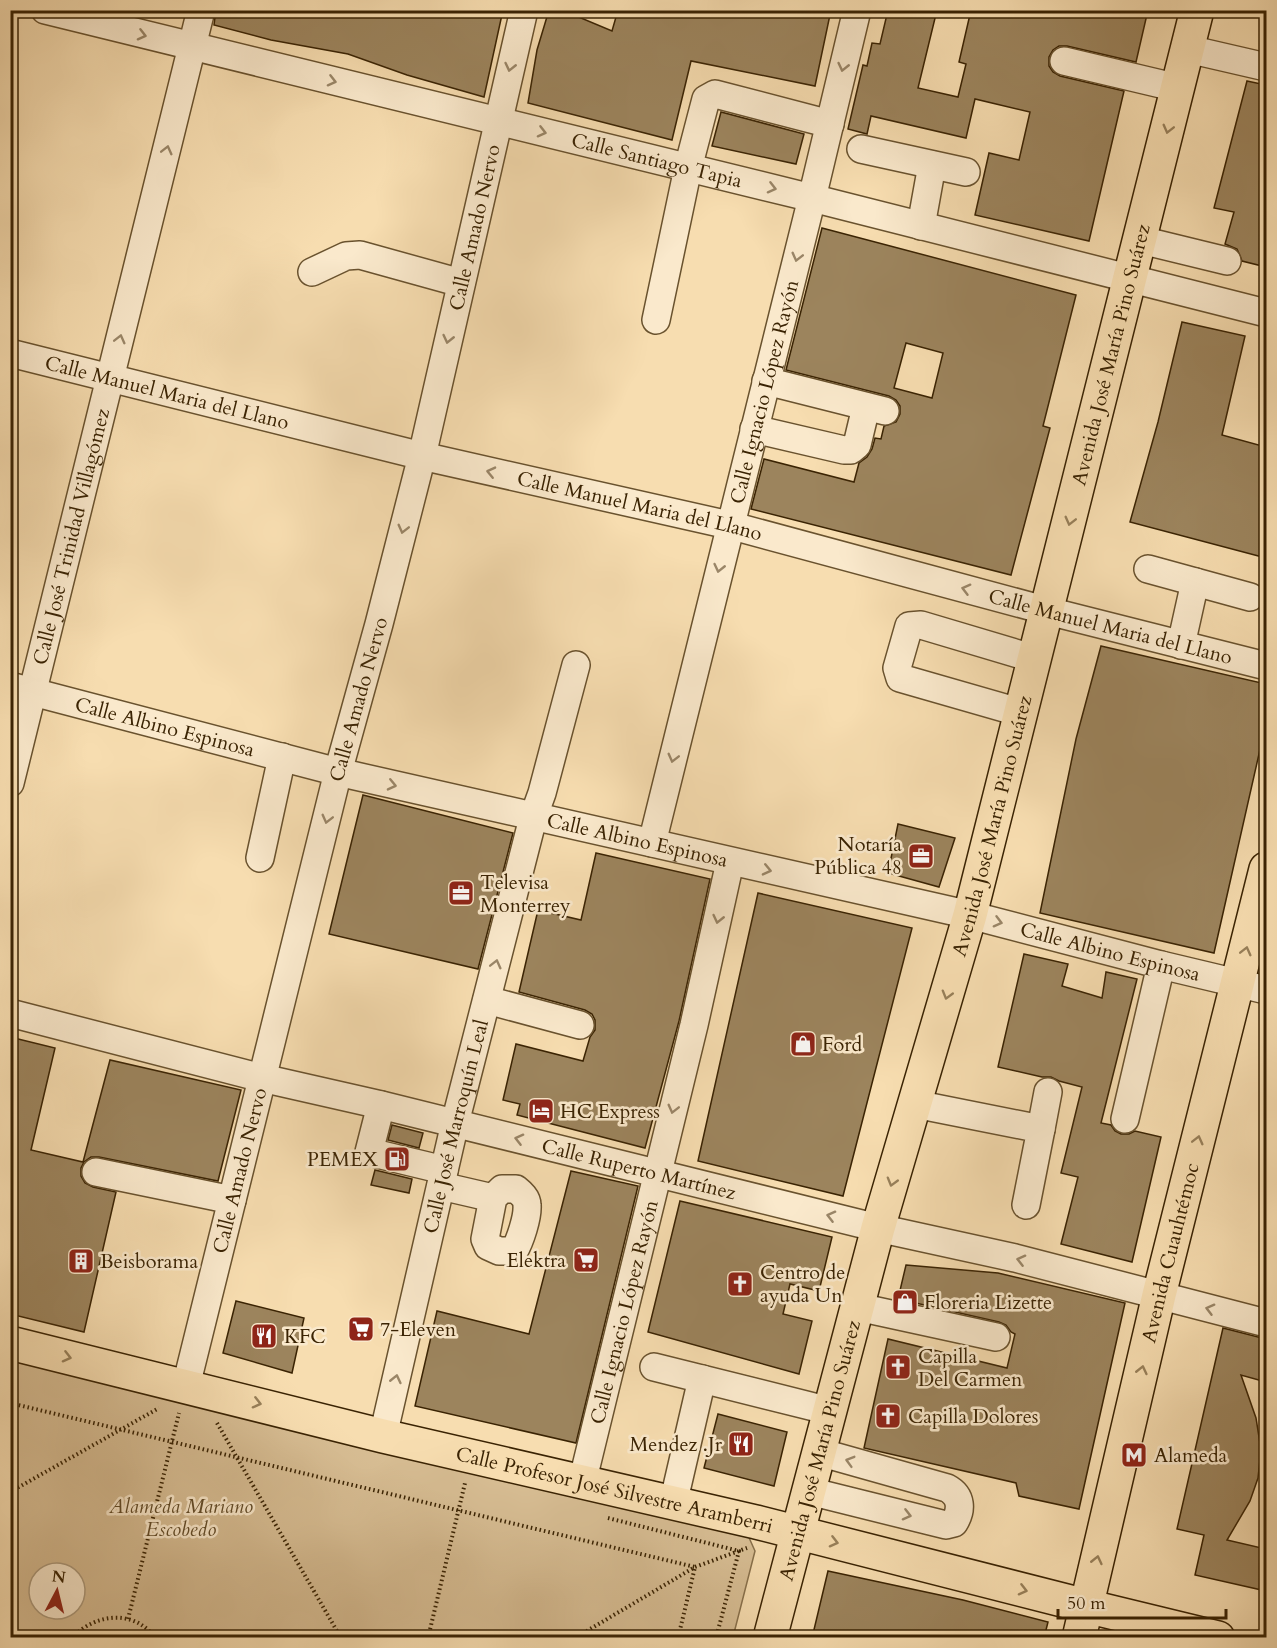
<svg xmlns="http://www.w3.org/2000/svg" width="1277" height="1648" viewBox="0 0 1277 1648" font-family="Cardo,serif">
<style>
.green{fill:#d7bd93;stroke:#88704b;stroke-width:1.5;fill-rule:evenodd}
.building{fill:#9c845d;stroke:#3a2303;stroke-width:1.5;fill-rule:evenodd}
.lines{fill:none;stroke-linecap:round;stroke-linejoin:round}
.minor-casing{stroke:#69522e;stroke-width:30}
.major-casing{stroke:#3a2303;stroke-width:36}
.highway-casing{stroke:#3a2303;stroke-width:36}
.path{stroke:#3a2303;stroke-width:4;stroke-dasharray:1.5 3;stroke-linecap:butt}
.minor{stroke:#fae9cc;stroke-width:27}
.major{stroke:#f7ddb0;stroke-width:33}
.highway{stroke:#f7ddb0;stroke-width:33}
.oneway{stroke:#9a8668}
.oneway2{stroke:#98805a}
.labels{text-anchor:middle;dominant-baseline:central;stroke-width:5;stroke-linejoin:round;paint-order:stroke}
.street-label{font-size:20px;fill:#3a2303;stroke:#fae9cc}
.poi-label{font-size:20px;fill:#3a2303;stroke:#fae9cc;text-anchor:start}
.park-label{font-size:20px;font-style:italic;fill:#614a27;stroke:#fae9cc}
</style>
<rect width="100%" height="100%" fill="#f7ddb0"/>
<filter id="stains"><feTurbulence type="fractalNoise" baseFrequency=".00333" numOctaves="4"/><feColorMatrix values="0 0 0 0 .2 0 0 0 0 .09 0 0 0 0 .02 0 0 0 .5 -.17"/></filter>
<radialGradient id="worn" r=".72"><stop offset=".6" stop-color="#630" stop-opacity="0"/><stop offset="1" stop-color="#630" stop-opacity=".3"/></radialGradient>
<!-- green -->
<path class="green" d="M11,1352l735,179 9,20 -22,86h-722zM39,1573h36v36h-36z"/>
<!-- building -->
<g class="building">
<polygon points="216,10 503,10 484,97 407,75 348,54 271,40 214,25"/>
<polygon points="549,10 562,10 612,31 618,10 831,10 815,86 691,61 672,140 528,103 537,50"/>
<polygon points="888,10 937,10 918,88 958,97 966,64 959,62 971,10 1148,10 1136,62 1067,46 1059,46 1053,50 1049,57 1049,66 1053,72 1060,76 1124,91 1089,241 975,215 989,153 1019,160 1030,112 975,99 966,138 871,116 867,134 848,129 863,65 867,66 872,43 880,44"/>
<polygon points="1247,81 1266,85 1266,267 1242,261 1237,249 1225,244 1234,212 1214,208"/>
<polygon points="721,112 804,134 796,164 712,146"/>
<path d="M822,228l254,67 -33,131 7,2 -39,147 -260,-66 13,-50 90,23 5,-19 8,-6 5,-8 3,-11 6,1 3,-13 12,-4 4,-8v-8l-4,-6 -7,-4 -103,-26zM906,343l37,10 -11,45 -38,-10z"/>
<polygon points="1182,322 1245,336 1222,435 1266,447 1266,558 1130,522 1158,422"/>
<polygon points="1101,646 1266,684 1266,723 1214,953 1040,913 1076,739"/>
<polygon points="363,795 513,833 478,969 329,934"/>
<polygon points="898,824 955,838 939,887 888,873"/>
<polygon points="596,853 710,879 679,1021 645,1148 517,1115 520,1104 503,1100 516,1044 583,1061 590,1037 595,1030 595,1020 592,1014 585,1010 519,992 538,910 581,920"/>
<polygon points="758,893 912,928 843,1196 698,1161"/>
<polygon points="1024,954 1068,964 1062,986 1102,998 1106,972 1137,979 1101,1123 1111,1125 1115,1131 1121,1134 1129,1134 1135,1131 1161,1137 1132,1262 1061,1244 1078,1177 1061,1173 1082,1087 1059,1081 1051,1077 1042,1077 998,1067"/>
<polygon points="10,1037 55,1048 31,1150 83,1162 110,1060 241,1090 218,1181 99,1157 91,1157 84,1162 81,1168 81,1176 85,1183 93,1187 116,1192 84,1332 10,1314"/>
<polygon points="392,1125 423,1133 419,1148 388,1140"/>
<polygon points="375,1170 412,1179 409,1193 371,1185"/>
<polygon points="571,1171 638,1186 576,1443 415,1406 437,1311 529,1334"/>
<polygon points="680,1201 832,1237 819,1291 790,1284 783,1314 812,1321 799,1374 648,1332"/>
<polygon points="906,1265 998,1273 1125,1303 1079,1509 1019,1496 1016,1483 864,1448 888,1339 1007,1368 1015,1334 1011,1332 1006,1325 999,1322 898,1299"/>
<polygon points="236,1301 304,1318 292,1373 223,1353"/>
<polygon points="1223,1328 1266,1339 1266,1382 1241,1375 1256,1418 1261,1450 1258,1478 1250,1501 1227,1540 1266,1549 1266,1591 1195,1575 1204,1535 1177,1529"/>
<polygon points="718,1414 787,1432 774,1486 704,1468"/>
<polygon points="828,1571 963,1600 1048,1622 1044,1638 812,1638"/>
</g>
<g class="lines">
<defs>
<g id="minor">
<path id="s1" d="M45,10l767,188 454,115"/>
<polyline points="1188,49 1266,67"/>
<polyline points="1064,61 1178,88"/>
<polyline points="861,149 966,172"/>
<polyline points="921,226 932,165"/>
<polyline points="1141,240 1227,261"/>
<polyline points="312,272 346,256 360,255 461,283"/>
<polyline points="656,320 688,168 706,99 715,94 830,124"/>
<path id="s2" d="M10,353l412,103 307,69 319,86 218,55"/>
<polyline points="766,381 885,411"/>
<polyline points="754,429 844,450 851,450 857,445 866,407"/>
<polyline points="1148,569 1250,597"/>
<polyline points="1181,645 1195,582"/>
<path id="s3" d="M10,686l328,86 632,143 191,50 105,25"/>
<polyline points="1022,713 900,678 897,668 909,626 921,625 1035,659"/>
<path id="s4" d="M10,783l191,-773"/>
<path id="s5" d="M652,843l160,-645 45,-188"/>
<polyline points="260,858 282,757"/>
<polyline points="487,1000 580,1025"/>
<path id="s6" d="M10,1013l252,65 119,27 497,123 137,30 251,65"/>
<polyline points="915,1104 1041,1129 1026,1205"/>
<polyline points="381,1105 369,1152 444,1170"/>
<polyline points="1125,1119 1161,965"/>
<polyline points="1041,1129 1048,1092"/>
<polyline points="96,1172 232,1200"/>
<polyline points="441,1186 493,1198"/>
<path d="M502,1189h14c5,4 11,9 11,16 1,12 -7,36 -13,46h-15l-11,-5 -3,-7 8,-41z"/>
<polyline points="858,1307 996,1337"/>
<polyline points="654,1367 830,1411"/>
<path id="s7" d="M186,1386l152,-614 41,-148 43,-168 102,-446"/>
<path id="s8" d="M383,1436l72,-313 78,-305 9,-25 34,-128"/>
<path id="s9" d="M582,1483l112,-458 36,-163"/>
<path d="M809,1491l137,34 8,-2c8,-13 8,-27 -7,-35l-128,-36"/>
<polyline points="673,1504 702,1379"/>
</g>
<g id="major">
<path id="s10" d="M10,1343l373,93 373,86 330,84 132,32"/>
</g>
<g id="highway">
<path id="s11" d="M770,1638l108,-410 92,-313 227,-905"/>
<path id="s12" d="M1079,1638l80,-343 107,-426"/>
</g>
</defs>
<!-- minor casing -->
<use href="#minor" class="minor-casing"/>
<!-- major casing -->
<use href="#major" class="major-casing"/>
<!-- highway casing -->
<use href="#highway" class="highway-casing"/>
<!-- path -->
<g class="path">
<polyline points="10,1403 695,1567 678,1638"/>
<polyline points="217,1423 341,1638"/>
<polyline points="10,1492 159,1408"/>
<polyline points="608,1518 739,1551 716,1638"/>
<polyline points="128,1619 179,1413"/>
<path d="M72,1638c22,-24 62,-30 83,0"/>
<polyline points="428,1638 465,1483"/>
<polyline points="575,1638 695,1567 747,1548"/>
</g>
<!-- minor -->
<use href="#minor" class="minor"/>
<!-- major -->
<use href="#major" class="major"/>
<!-- highway -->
<use href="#highway" class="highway"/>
</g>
<!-- one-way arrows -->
<defs><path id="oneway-chevron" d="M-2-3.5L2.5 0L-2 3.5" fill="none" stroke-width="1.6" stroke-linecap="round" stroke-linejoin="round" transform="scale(1.5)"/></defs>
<g class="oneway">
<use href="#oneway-chevron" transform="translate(142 35) rotate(14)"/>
<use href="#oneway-chevron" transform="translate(510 67) rotate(103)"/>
<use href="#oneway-chevron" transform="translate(843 67) rotate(103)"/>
<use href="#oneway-chevron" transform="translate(332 81) rotate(14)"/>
<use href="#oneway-chevron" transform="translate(542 132) rotate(14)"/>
<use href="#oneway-chevron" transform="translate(167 150) rotate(-76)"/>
<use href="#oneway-chevron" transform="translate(772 188) rotate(14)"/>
<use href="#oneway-chevron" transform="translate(797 257) rotate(104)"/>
<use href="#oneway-chevron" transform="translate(120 339) rotate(-76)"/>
<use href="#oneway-chevron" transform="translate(448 339) rotate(103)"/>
<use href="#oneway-chevron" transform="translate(491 472) rotate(-167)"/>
<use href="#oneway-chevron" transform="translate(403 529) rotate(104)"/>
<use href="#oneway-chevron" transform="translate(719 568) rotate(103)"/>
<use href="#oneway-chevron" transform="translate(966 589) rotate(-165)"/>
<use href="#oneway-chevron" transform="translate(673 758) rotate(104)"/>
<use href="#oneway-chevron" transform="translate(392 785) rotate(13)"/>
<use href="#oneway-chevron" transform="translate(327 819) rotate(104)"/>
<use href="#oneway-chevron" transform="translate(767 870) rotate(13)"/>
<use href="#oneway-chevron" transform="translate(718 919) rotate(103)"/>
<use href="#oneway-chevron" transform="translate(998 922) rotate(15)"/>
<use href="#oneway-chevron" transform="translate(496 964) rotate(-76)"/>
<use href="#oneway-chevron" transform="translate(673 1109) rotate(104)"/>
<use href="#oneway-chevron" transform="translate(519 1139) rotate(-166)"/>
<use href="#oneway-chevron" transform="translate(831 1216) rotate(-166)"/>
<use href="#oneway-chevron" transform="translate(1021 1260) rotate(-166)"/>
<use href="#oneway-chevron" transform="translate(1210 1309) rotate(-165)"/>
<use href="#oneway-chevron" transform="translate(396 1379) rotate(-77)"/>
<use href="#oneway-chevron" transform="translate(850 1461) rotate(-164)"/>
<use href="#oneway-chevron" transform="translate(907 1515) rotate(14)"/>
</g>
<g class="oneway2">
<use href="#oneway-chevron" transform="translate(1168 129) rotate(104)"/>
<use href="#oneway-chevron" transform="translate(1070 521) rotate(104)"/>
<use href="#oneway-chevron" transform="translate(1246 951) rotate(-76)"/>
<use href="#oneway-chevron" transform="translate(947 995) rotate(106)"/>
<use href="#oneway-chevron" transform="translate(1198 1140) rotate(-76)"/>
<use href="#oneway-chevron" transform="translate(892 1182) rotate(106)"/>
<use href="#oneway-chevron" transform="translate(67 1357) rotate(14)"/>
<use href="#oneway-chevron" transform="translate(1142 1370) rotate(-77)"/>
<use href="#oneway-chevron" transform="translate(257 1403) rotate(14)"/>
<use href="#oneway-chevron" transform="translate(834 1542) rotate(14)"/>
<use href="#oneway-chevron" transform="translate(1097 1560) rotate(-77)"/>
<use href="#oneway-chevron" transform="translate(1023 1590) rotate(14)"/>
</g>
<!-- icons -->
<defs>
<symbol id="office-square" viewBox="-11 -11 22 22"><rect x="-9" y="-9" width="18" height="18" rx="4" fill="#8f2418" stroke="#fae9cc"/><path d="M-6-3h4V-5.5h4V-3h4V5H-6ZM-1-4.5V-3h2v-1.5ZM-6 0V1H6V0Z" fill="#fff"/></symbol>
<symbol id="shop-square" viewBox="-11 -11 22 22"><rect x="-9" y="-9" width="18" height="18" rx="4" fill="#8f2418" stroke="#fae9cc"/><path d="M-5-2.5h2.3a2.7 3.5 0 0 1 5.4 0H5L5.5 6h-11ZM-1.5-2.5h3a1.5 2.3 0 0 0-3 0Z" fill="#fff"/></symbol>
<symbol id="hotel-square" viewBox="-11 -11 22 22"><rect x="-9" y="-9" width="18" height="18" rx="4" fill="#8f2418" stroke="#fae9cc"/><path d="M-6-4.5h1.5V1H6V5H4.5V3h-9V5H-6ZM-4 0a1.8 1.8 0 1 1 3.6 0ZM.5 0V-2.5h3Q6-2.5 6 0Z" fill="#fff"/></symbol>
<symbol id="fuel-square" viewBox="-11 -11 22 22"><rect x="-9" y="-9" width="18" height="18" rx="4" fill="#8f2418" stroke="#fae9cc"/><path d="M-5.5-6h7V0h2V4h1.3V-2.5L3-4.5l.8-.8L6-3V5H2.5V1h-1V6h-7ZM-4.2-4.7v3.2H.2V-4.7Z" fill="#fff"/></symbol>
<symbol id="supermarket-square" viewBox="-11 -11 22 22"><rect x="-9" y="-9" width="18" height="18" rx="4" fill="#8f2418" stroke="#fae9cc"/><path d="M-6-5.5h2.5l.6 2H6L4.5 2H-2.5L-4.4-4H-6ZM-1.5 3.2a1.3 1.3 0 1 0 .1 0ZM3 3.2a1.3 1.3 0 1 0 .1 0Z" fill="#fff"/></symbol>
<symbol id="building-square" viewBox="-11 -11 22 22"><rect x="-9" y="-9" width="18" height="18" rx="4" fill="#8f2418" stroke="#fae9cc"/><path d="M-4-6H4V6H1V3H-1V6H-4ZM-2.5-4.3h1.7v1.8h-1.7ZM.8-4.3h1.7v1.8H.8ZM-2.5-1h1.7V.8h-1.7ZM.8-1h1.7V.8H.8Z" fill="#fff"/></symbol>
<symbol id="church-square" viewBox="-11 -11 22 22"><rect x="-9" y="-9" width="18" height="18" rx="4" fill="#8f2418" stroke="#fae9cc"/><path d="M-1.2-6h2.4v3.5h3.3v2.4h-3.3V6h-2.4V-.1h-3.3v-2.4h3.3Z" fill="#fff"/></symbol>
<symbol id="restaurant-square" viewBox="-11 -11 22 22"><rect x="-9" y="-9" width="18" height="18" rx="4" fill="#8f2418" stroke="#fae9cc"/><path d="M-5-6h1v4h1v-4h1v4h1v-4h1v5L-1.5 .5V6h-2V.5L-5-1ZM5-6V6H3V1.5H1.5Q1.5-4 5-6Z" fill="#fff"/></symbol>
<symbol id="metro-square" viewBox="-11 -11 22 22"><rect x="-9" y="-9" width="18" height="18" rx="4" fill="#8f2418" stroke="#fae9cc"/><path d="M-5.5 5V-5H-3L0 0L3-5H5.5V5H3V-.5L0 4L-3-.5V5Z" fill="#fff"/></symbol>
</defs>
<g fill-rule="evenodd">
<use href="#office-square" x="906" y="841" width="30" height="30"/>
<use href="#office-square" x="446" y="878" width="30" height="30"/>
<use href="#shop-square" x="788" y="1029" width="30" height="30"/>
<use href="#hotel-square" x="526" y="1096" width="30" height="30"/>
<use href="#fuel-square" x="382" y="1144" width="30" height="30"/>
<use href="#supermarket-square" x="571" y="1245" width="30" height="30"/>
<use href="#building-square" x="66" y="1246" width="30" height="30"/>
<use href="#church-square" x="725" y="1269" width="30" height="30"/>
<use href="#shop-square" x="890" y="1287" width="30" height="30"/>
<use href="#supermarket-square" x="346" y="1314" width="30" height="30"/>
<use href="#restaurant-square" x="249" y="1321" width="30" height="30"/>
<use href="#church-square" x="883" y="1352" width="30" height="30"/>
<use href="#church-square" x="873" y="1401" width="30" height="30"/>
<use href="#restaurant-square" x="726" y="1429" width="30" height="30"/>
<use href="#metro-square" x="1119" y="1440" width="30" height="30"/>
</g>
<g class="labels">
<!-- street labels -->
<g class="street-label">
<text stroke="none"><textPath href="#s1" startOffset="630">Calle Santiago Tapia</textPath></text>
<text stroke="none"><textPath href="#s7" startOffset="1194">Calle Amado Nervo</textPath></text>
<text stroke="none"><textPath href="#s11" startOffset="1328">Avenida José María Pino Suárez</textPath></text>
<text stroke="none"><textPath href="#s2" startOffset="162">Calle Manuel Maria del Llano</textPath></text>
<text stroke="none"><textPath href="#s5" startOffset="465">Calle Ignacio López Rayón</textPath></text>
<text stroke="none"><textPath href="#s2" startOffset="648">Calle Manuel Maria del Llano</textPath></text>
<text stroke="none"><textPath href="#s4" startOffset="254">Calle José Trinidad Villagómez</textPath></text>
<text stroke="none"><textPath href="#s2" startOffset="1134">Calle Manuel Maria del Llano</textPath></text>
<text stroke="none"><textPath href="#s7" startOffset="708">Calle Amado Nervo</textPath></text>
<text stroke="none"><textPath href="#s3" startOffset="160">Calle Albino Espinosa</textPath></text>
<text stroke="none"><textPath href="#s11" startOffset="842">Avenida José María Pino Suárez</textPath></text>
<text stroke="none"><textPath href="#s3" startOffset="646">Calle Albino Espinosa</textPath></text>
<text stroke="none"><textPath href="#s3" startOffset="1132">Calle Albino Espinosa</textPath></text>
<text stroke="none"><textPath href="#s8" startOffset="318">Calle José Marroquín Leal</textPath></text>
<text stroke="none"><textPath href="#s6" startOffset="648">Calle Ruperto Martínez</textPath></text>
<text stroke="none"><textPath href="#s7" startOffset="222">Calle Amado Nervo</textPath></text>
<text stroke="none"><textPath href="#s12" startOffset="396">Avenida Cuauhtémoc</textPath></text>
<text stroke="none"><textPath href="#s9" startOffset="176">Calle Ignacio López Rayón</textPath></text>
<text stroke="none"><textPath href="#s11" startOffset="194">Avenida José María Pino Suárez</textPath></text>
<text stroke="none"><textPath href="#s10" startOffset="622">Calle Profesor José Silvestre Aramberri</textPath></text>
</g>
<!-- poi labels -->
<g class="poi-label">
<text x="902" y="844" text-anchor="end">Notaría<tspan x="902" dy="23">Pública 48</tspan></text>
<text x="480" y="882">Televisa<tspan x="480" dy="23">Monterrey</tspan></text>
<text x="822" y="1044">Ford</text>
<text x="560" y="1111">HC Express</text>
<text x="378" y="1159" text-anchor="end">PEMEX</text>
<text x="566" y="1260" text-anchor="end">Elektra</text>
<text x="100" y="1261">Beisborama</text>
<text x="760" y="1272">Centro de<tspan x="760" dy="23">ayuda Un</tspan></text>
<text x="924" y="1302">Floreria Lizette</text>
<text x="380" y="1329">7-Eleven</text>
<text x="284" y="1336">KFC</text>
<text x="918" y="1356">Capilla<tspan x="918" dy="23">Del Carmen</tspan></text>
<text x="908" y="1416">Capilla Dolores</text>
<text x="722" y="1444" text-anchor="end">Mendez .Jr</text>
<text x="1154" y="1455">Alameda</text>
</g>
<!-- park labels -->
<g class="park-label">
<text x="181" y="1506">Alameda Mariano<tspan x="181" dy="23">Escobedo</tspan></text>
</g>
</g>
<!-- margin -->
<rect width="1277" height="1648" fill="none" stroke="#f7ddb0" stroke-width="36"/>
<rect x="12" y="12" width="1253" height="1624" fill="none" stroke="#3a2303" stroke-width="3"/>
<rect x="18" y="18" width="1241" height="1612" fill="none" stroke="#3a2303" stroke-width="1.5"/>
<!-- north arrow -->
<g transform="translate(57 1591) rotate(7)"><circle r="28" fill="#fae9cc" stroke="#ad9a7c" stroke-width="1.5"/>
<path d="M0-4.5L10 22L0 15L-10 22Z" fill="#8f2418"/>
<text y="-9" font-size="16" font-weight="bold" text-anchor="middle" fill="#3a2303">N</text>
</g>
<!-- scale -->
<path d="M1058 1609v9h168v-9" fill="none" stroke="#3a2303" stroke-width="3"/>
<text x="1067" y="1609" font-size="18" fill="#3a2303" stroke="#fae9cc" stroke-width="4.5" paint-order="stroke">50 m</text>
<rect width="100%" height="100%" filter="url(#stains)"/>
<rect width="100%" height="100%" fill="url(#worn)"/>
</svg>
